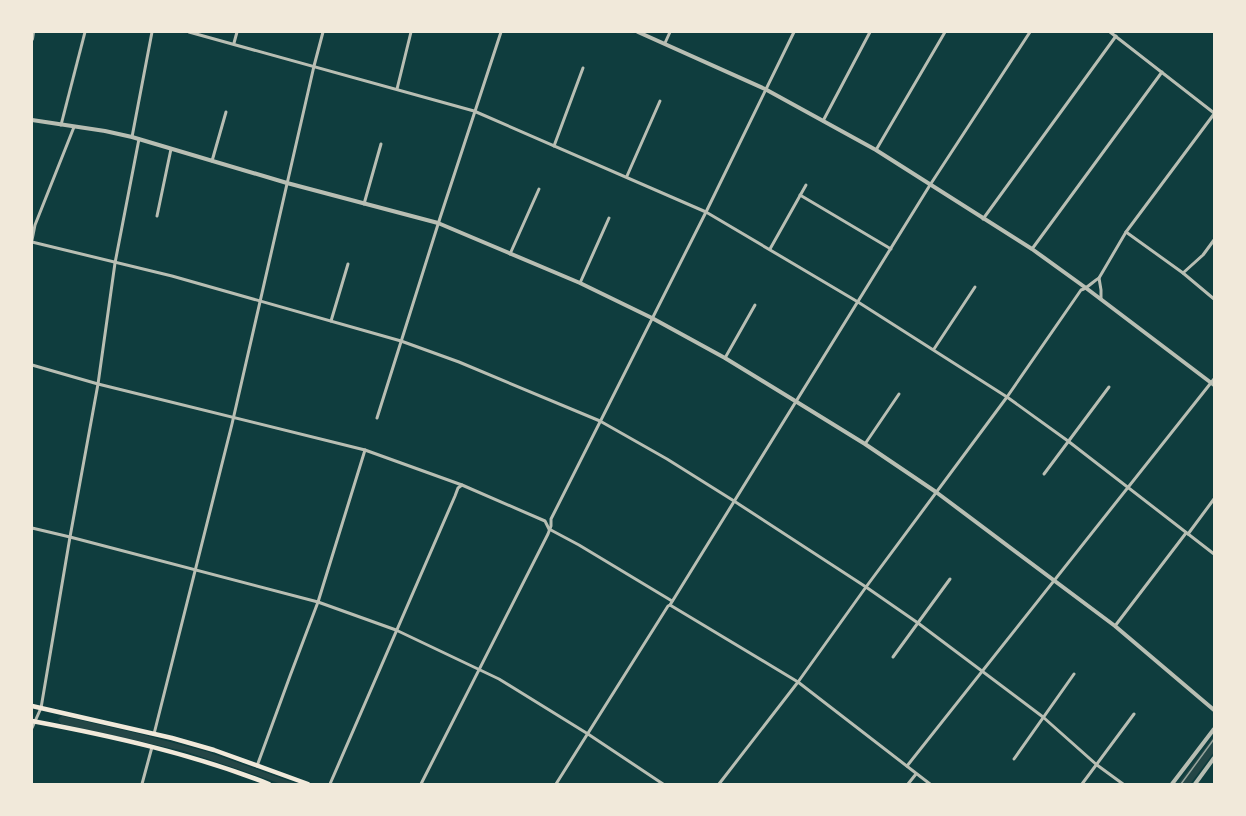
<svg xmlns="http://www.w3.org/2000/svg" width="1246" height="816" viewBox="0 0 1246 816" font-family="'Exo 2',sans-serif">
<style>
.green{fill:#244646}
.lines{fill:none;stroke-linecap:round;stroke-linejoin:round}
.minor{stroke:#b8beb3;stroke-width:3}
.tertiary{stroke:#b8beb3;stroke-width:4}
.secondary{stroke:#f1e9da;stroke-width:4.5}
.tram{stroke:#97a49c;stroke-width:1.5}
</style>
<rect width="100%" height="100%" fill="#0f3d3e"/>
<!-- green -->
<g class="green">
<polygon points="62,716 140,734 208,752 297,784 281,784 244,771 184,751 61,724 58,719"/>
<polygon points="1214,736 1214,752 1190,784 1178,784"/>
</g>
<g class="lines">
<!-- minor -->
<g class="minor">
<polyline points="189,32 474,111 706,212 858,302 1007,397 1068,441 1214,554"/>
<polyline points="1110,32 1214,113"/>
<polyline points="234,43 237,32"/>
<polyline points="665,43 670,32"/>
<polyline points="397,89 411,32"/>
<polyline points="823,121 870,32"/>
<polyline points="61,125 85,32"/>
<polyline points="132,137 152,32"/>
<polyline points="554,146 583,68"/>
<polyline points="876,150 945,32"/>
<polyline points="212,161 226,112"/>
<polyline points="627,176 660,101"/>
<polyline points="800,195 891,249"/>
<polyline points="364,204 381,144"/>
<polyline points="157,216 171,149"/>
<polyline points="983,219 1116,36"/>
<polyline points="1126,232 1183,273"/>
<polyline points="32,240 35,225 74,127"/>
<polyline points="1214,240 1203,255 1183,273 1214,299"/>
<polyline points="32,242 172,276 401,341 459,362 600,421 667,459 734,501 866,587 918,623 1043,717 1097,765 1123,784"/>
<polyline points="770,249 806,185"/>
<polyline points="1032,249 1162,72"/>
<polyline points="510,254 539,189"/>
<polyline points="1099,278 1101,290 1101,299"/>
<polyline points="580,283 609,218"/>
<polyline points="331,321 348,264"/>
<polyline points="934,349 975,287"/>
<polyline points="725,358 755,305"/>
<polyline points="32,365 98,384 365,450 462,485 545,521 549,529 579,545 672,601"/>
<polyline points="377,418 440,218 501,32"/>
<polyline points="865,444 899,394"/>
<polyline points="1044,474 1109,387"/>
<polyline points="32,528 70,537 318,602 396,630 499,679 588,734 663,784"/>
<polyline points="1188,534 1214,499"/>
<polyline points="670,605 798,682 930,784"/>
<polyline points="1115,626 1186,533"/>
<polyline points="893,657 950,579"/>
<polyline points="32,728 41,708 70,537 98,384 115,263 139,139"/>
<polyline points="154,734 232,424 314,66 323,32"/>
<polyline points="1014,759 1074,674"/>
<polyline points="257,766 290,676 318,602 365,450"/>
<polyline points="907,766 1214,379"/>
<polyline points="142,784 152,747"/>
<polyline points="330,784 455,496 458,488 462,485"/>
<polyline points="421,784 548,534 551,526 551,519 706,212 794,32"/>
<polyline points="556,784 668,606 670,605 930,185 1030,32"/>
<path d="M719,784l79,-102 68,-95 141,-190 74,-107c7,-2 11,-8 18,-12l27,-46 88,-118"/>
<polyline points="908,784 916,774"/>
<polyline points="1082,784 1134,714"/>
</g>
<!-- tertiary -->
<g class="tertiary">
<polyline points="638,32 765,89 876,150 1032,249 1086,288 1214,385"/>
<polyline points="32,39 33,32"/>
<polyline points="32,120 105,131 132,137 287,183 438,223 580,283 652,318 725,358 792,399 865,444 936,492 1115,626 1214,710"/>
<polyline points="1172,784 1214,729"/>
<polyline points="1195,784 1214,758"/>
</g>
<!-- secondary -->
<g class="secondary">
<polyline points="32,706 172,738 214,750 308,784"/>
<path d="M32,721c80,15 161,33 237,63"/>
</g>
<!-- tram -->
<polyline class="tram" points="1181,784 1214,739"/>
</g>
<!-- border -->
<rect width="1246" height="816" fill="none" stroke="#f1e9da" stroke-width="66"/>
</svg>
